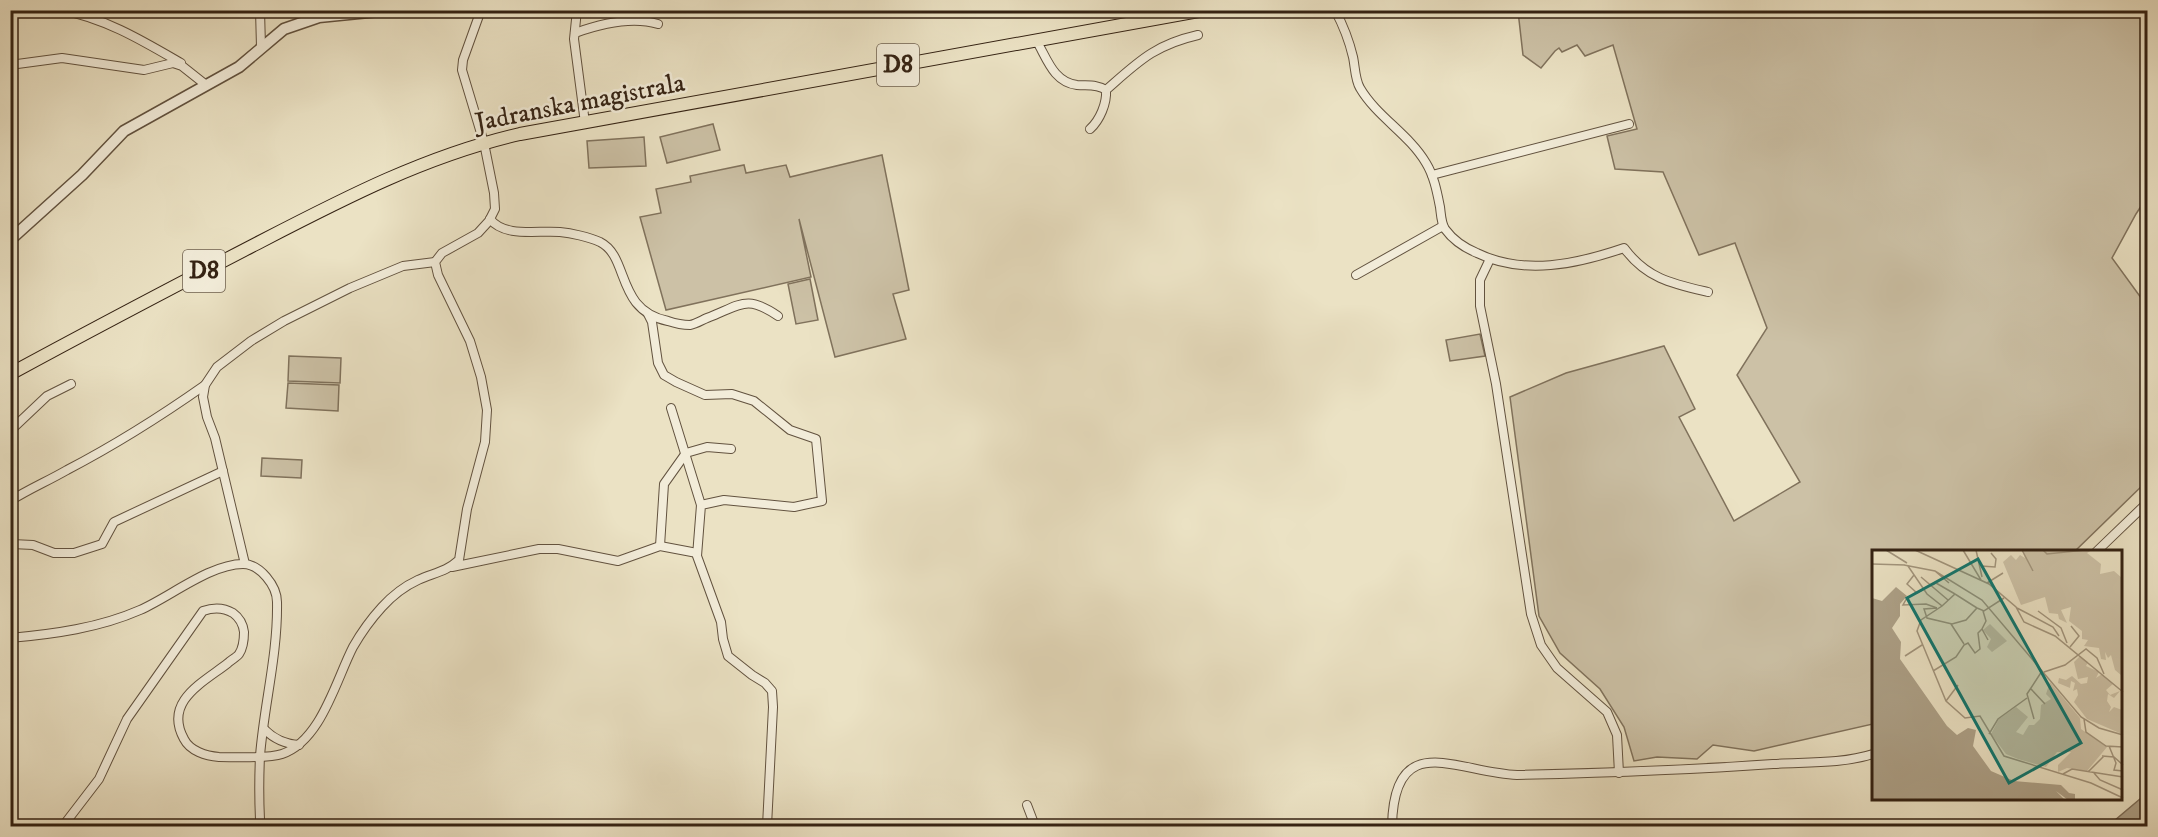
<svg xmlns="http://www.w3.org/2000/svg" width="2158" height="837" viewBox="0 0 2158 837" font-family="'IM FELL DW Pica',serif">
<style>
.green{fill:#ccc1a6;stroke:#80725c;stroke-width:1.5}
.water{fill:#ada188;stroke:#7d6e59;stroke-width:1.5}
.lines{fill:none;stroke-linecap:round;stroke-linejoin:round}
.minor-casing{stroke:#62523f;stroke-width:10}
.tertiary-casing{stroke:#62523f;stroke-width:13}
.primary-casing{stroke:#342213;stroke-width:14}
.minor{stroke:#f2ecd9;stroke-width:8}
.tertiary{stroke:#f2ecd9;stroke-width:10}
.primary{stroke:#ebe2c4;stroke-width:12}
.labels{text-anchor:middle;dominant-baseline:central;stroke-width:5;stroke-linejoin:round;paint-order:stroke}
.shield{fill:#f2ecd9;stroke:#6d5f4e;stroke-width:1.5}
.shield-label{font-size:24px;font-weight:bold;fill:#342213}
.street-label{font-size:26px;fill:#342213;stroke:#f2ecd9}
.inset-road{fill:none;stroke:#a2957d;stroke-width:1.5}
.view{fill:#0f766e;fill-opacity:0.15;stroke:#0f766e;stroke-width:3}
.inset-edge{fill:none;stroke:#342213;stroke-width:3}
</style>
<rect width="100%" height="100%" fill="#ebe2c4"/>
<filter id="stains"><feTurbulence type="fractalNoise" baseFrequency=".00333" numOctaves="4"/><feColorMatrix values="0 0 0 0 .2 0 0 0 0 .09 0 0 0 0 .02 0 0 0 .5 -.17"/></filter>
<radialGradient id="worn" r=".72"><stop offset=".6" stop-color="#630" stop-opacity="0"/><stop offset="1" stop-color="#630" stop-opacity=".3"/></radialGradient>
<!-- green -->
<g class="green">
<polygon points="1518,11 2147,11 2147,197 2136,214 2112,258 2147,306 2147,481 2074,552 1873,552 1873,724 1754,751 1713,745 1697,759 1657,757 1634,761 1624,727 1600,689 1560,653 1539,616 1510,397 1566,373 1664,346 1695,409 1679,417 1734,521 1800,482 1737,375 1767,328 1735,243 1699,255 1663,172 1615,169 1607,136 1637,129 1613,45 1585,56 1577,45 1562,52 1559,48 1555,51 1541,68 1523,55"/>
<polygon points="713,124 720,150 667,163 660,137"/>
<polygon points="644,137 646,166 589,168 587,141"/>
<polygon points="882,155 909,290 893,294 906,339 835,357 799,219 811,277 666,310 640,217 661,213 656,189 691,182 690,176 744,165 746,173 786,165 790,177"/>
<polygon points="810,279 818,320 796,324 788,284"/>
<polygon points="1480,334 1485,356 1450,361 1446,340"/>
<polygon points="289,356 341,358 340,383 288,381"/>
<polygon points="288,383 339,385 338,411 286,408"/>
<polygon points="262,458 302,460 301,478 261,476"/>
</g>
<!-- water -->
<polygon class="water" points="2147,793 2147,826 2108,826"/>
<g class="lines">
<defs>
<g id="minor">
<path d="M61,10c44,8 82,31 120,53"/>
<polyline points="260,10 261,47"/>
<polyline points="577,10 574,39 585,123"/>
<path d="M1335,10c8,15 14,30 18,47 2,9 2,23 7,31 17,29 49,46 66,75 8,13 11,29 14,44 1,7 1,16 5,22 8,11 20,19 32,24 47,23 100,11 147,-5 23,31 49,36 84,44"/>
<path d="M575,33c25,-9 56,-17 83,-9"/>
<path d="M1036,40c11,18 17,42 41,45 10,1 20,-1 29,5 1,13 -6,30 -16,39"/>
<polyline points="10,65 62,58 144,70 173,63 182,66 206,85"/>
<path d="M1106,90c32,-28 48,-45 92,-55"/>
<polyline points="1432,175 1629,124"/>
<path d="M490,219c15,19 48,11 70,13 11,1 29,5 40,10 30,15 15,68 68,79 6,2 16,4 22,4 6,-1 12,-5 17,-7 34,-13 39,-24 71,-2"/>
<polyline points="1490,259 1480,280 1480,306 1496,384 1531,614 1541,645 1557,668 1607,712 1617,735 1619,773"/>
<polyline points="1356,275 1443,226"/>
<polyline points="648,314 652,322 658,363 664,375 676,382 705,395 732,394 754,401 790,430 816,439 822,501 794,507 724,500 701,505 697,556 721,622 723,639 728,656 752,675 765,683 772,691 773,707 767,826"/>
<polyline points="671,408 701,505"/>
<polyline points="10,431 47,396 71,384"/>
<path d="M10,501c19,-12 38,-20 57,-31 48,-25 94,-54 138,-85"/>
<polyline points="10,546 12,544 33,545 54,553 74,553 102,544 114,522 223,471"/>
<polyline points="660,546 664,484 686,453 707,447 731,449"/>
<polyline points="2096,552 2148,502"/>
<polyline points="245,564 215,438 207,417 203,397 205,385 217,367 251,341 284,321 350,288 403,266 435,262"/>
<polyline points="452,567 539,549 558,549 618,561 660,546 697,553"/>
<path d="M10,638c44,-4 89,-10 130,-28 30,-13 70,-46 103,-46 17,0 34,22 34,38 1,52 -13,103 -17,154 -1,22 -1,43 0,64l2,6"/>
<path d="M264,729c10,10 20,15 35,16"/>
<polyline points="1027,805 1035,826"/>
<path d="M63,826l36,-47 28,-60 76,-108c11,-4 20,-4 30,2 7,5 10,11 11,19 0,7 -1,16 -5,22 -2,3 -8,6 -11,9 -24,19 -65,38 -44,76 6,12 22,17 35,18 15,0 49,2 63,-3 39,-13 54,-74 71,-107 8,-14 18,-28 29,-40 10,-11 23,-21 36,-27 15,-7 28,-8 41,-20l8,-51 18,-67 2,-32 -6,-33 -11,-36 -32,-66 -3,-13 7,-9 36,-20 11,-12 6,-12 -1,-16 -10,-50 -22,-73 1,-10 18,-50"/>
<path d="M1392,826c2,-98 64,-54 125,-51 85,-2 171,-5 256,-11 32,-2 69,0 100,-10"/>
</g>
<polyline id="tertiary" points="10,240 82,175 124,131 239,67 284,29 319,17 389,10"/>
<path id="primary" d="M10,374c81,-44 161,-86 242,-128 87,-45 172,-90 268,-112l684,-124"/>
</defs>
<!-- minor casing -->
<use href="#minor" class="minor-casing"/>
<!-- tertiary casing -->
<use href="#tertiary" class="tertiary-casing"/>
<!-- primary casing -->
<use href="#primary" class="primary-casing"/>
<!-- minor -->
<use href="#minor" class="minor"/>
<!-- tertiary -->
<use href="#tertiary" class="tertiary"/>
<!-- primary -->
<use href="#primary" class="primary"/>
</g>
<g class="labels">
<!-- shield labels -->
<g class="shield">
<rect x="877" y="44" width="42" height="42" rx="4.5"/>
<rect x="183" y="250" width="42" height="42" rx="4.5"/>
</g>
<g class="shield-label">
<text x="898" y="65">D8</text>
<text x="204" y="271">D8</text>
</g>
<!-- street labels -->
<g class="street-label">
<text transform="translate(580 103) rotate(-11)">Jadranska magistrala</text>
</g>
</g>
<!-- overview -->
<g transform="translate(1872 550)">
<rect width="250" height="250" fill="#ebe2c4"/>
<path d="M150,0h70l-5,3 14,11 -1,10 14,-3 8,7 -1,97 -6,-5 -4,-15 -3,3 -3,-6 1,8 -5,-1 -2,-11 -15,-2 4,-6 -6,-1v-8l-13,-10 2,-14 -10,3 6,13 -8,-4 -1,-5 -9,-1 -4,-16 -24,8 -18,-43 8,-7 5,5 4,-5 5,3zM118,74l17,17 -15,11 -5,-5 4,-8 -8,-9zM208,106l8,6 -2,4 13,6 -3,6 6,-4 11,10 -7,6 4,5 10,-4 -6,7 -6,-4 -1,7 4,6 -2,5 5,-5 8,3v24l-35,-15 -13,-17 4,-7 -1,-6 -4,2 2,-8 -4,-2 -1,7 -12,-5 1,-5 7,2 6,-4 9,8 6,-1 1,-6 -10,2 -4,-17zM178,132l30,36 1,11 26,18 -20,24 -20,-3 -9,4v-7l13,-13h-14l-11,15 -28,-8 -12,-5 -15,-20 8,-15 17,-12 12,10 -12,15 7,3 6,-10h5l6,-6 1,-14 10,-6 -5,-5z" fill="#ccc1a6"/>
<path d="M24,37l11,9 -7,8v12l-8,12 9,14 -1,17 47,67 10,9 11,-7 8,2 -3,16 18,25 23,10 47,4 8,8 6,1v6h-7l-12,-9 9,9h-193v-202l10,3z" fill="#ada188"/>
<path class="inset-road" d="M14,0l21,13M43,0l74,34 27,23 8,15 31,14 68,56M91,0l18,30M104,0l6,27M150,0l11,21M171,0l4,4 38,-4M0,14l33,1M32,15l31,6 47,29 99,117 18,11 24,7M36,16l19,28 15,12 -21,14 -4,11 29,70 19,17 15,-2 24,40 87,27 32,15M109,16l14,1 1,-8 -5,-6M63,21l14,12M42,25l-7,9 10,9 7,-4M49,27l27,23M115,33l16,-10M61,35l3,-2 19,11M36,46l-5,9 23,-1 11,4M70,56l13,-12 22,14M65,58l-13,1 3,9 25,6 14,-4 11,-12 7,3 20,-13M145,58l36,19 6,9M111,61l3,10 -4,8 6,11M166,61l23,17 6,15M79,74l13,20M198,97l9,-11 -8,-10M33,106l17,-11M61,121l23,-14 8,-12 4,-2 7,10 5,-4 -2,-16 4,-4M172,122l21,-7 21,-16 11,9 7,16M159,139l14,15M74,151l12,-16M162,169l-7,-25 15,-23M212,169l2,13 20,14 17,1M117,184l9,-15 29,-21M237,196l7,17 -2,7 9,1M230,206l12,1 9,8M216,222l16,-16M222,223l6,7 23,10M191,224l9,-5 51,8"/>
<path class="view" d="M106,9l103,184 -72,40 -102,-185z"/>
<rect width="250" height="250" class="inset-edge"/>
</g>
<!-- margin -->
<rect width="2158" height="837" fill="none" stroke="#ebe2c4" stroke-width="36"/>
<rect x="12" y="12" width="2134" height="813" fill="none" stroke="#342213" stroke-width="3"/>
<rect x="18" y="18" width="2122" height="801" fill="none" stroke="#342213" stroke-width="1.5"/>
<rect width="100%" height="100%" filter="url(#stains)"/>
<rect width="100%" height="100%" fill="url(#worn)"/>
</svg>
